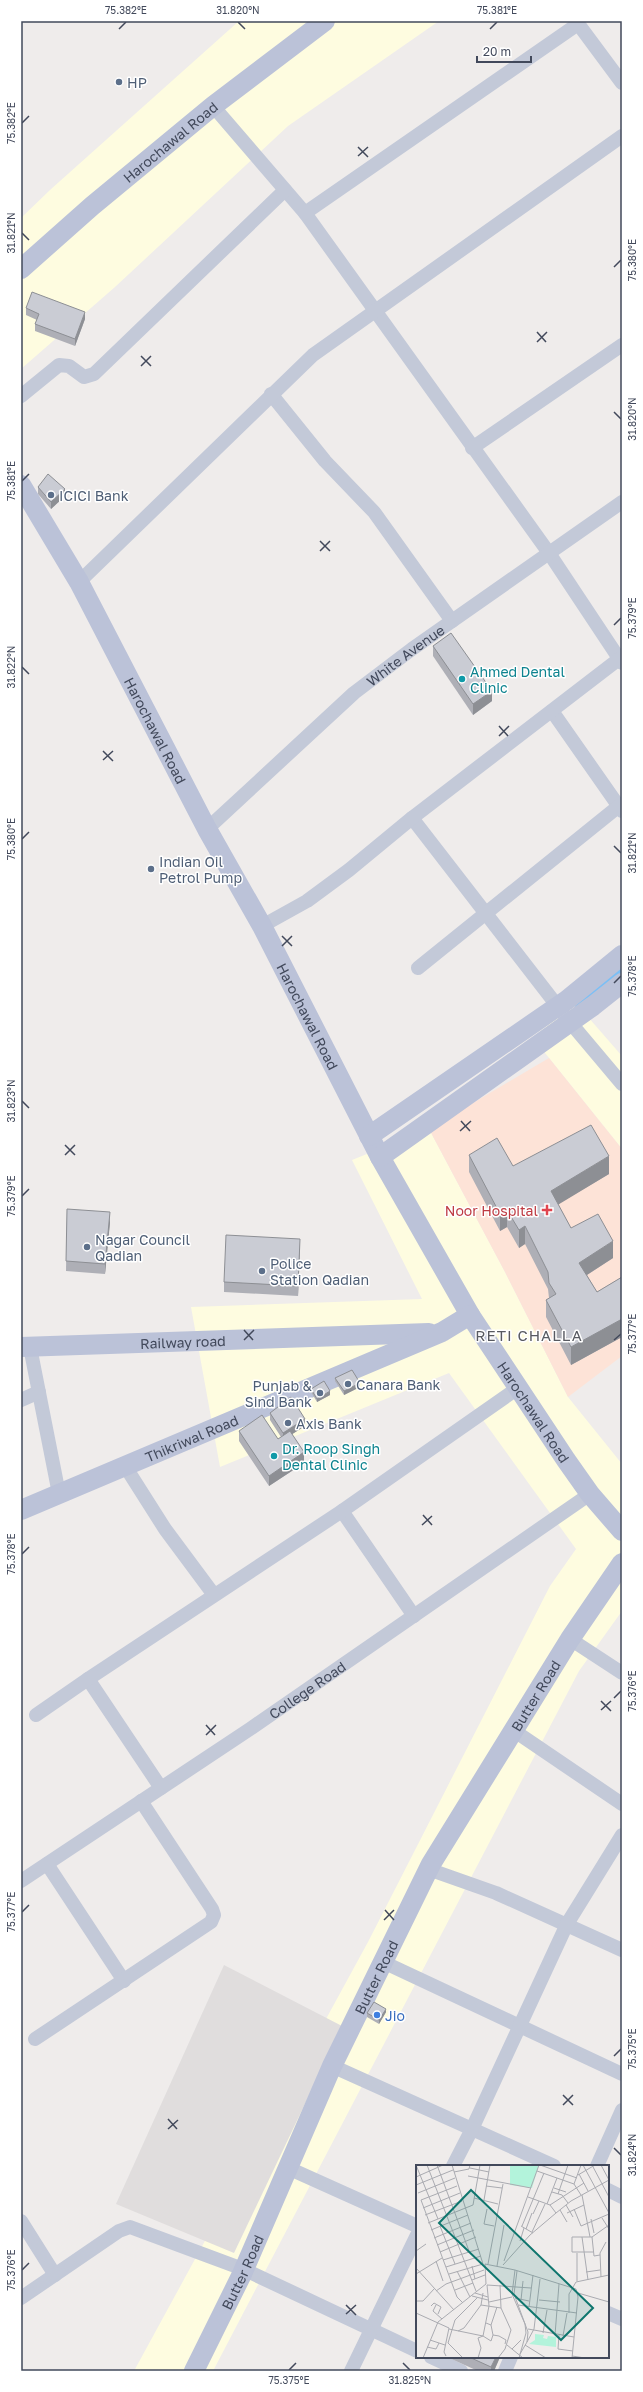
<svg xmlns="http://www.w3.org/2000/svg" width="643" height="2392" viewBox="0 0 643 2392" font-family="'Golos Text',sans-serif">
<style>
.commercial{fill:#fefce0}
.education{fill:#e0dddd}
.medical{fill:#fde3d7}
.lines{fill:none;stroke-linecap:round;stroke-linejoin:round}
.stream{stroke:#7bbff5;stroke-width:5.5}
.street{stroke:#c3c9d8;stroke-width:14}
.secondary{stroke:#bbc2d8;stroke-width:20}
.wall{fill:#aeafb6}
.shaded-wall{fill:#8d8f94}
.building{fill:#caccd4;stroke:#8d8f94}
.ticks{fill:none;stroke:#42495b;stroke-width:1.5}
.service-dot{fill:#5c6f8a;stroke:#fff;stroke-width:1.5}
.culture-dot{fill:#0f9aa8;stroke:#fff;stroke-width:1.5}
.health-dot{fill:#e0444e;stroke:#fff;stroke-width:1.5}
.shop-dot{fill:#3f7fe0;stroke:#fff;stroke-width:1.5}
.labels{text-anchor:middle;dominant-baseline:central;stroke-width:3;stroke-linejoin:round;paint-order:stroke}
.service-label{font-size:14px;fill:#4e5e75;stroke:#fff;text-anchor:start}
.street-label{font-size:14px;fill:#42495b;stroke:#fff}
.culture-label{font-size:14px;fill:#0d838f;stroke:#fff;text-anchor:start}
.health-label{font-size:14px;fill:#be3a42;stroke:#fff;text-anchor:end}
.shop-label{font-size:14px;fill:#366cbe;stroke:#fff;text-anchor:start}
.neighbourhood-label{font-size:15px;letter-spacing:1px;fill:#585a61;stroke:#fff}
.inset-road{fill:none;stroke:#aaabb1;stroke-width:1}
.view{fill:#0f766e;fill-opacity:0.15;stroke:#0f766e;stroke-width:2}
.inset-edge{fill:none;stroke:#42495b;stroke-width:2}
.neatline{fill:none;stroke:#42495b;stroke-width:1.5}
.ticks-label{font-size:10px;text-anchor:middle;fill:#42495b}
</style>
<rect width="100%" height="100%" fill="#efeceb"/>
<!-- commercial -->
<g class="commercial">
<polygon points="239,21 439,21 288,126 115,287 21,369 21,218 50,190"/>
<polygon points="575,1002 622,1056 622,1149 533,1038"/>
<polygon points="429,1129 505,1272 568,1397 622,1464 622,1611 579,1671 213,2371 134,2371 368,1942 550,1586 576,1549 449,1373 220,1467 191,1307 422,1299 352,1160"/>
</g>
<!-- education -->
<polygon class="education" points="224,1965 342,2026 234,2253 116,2204"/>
<!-- medical -->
<polygon class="medical" points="549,1058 622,1149 622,1356 568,1397 505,1272 429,1129"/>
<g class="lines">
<!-- stream -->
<polyline class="stream" points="577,1005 622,970"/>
<!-- street -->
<g class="street">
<polyline points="576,21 622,83"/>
<polyline points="213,106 305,213 549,553 622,663"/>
<polyline points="305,213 578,24"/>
<polyline points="271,394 325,461 374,512 452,621"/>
<polyline points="21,396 59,365 69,366 84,377 94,374 285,190"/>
<polyline points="472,448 622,345"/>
<polyline points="79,582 313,355 622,136"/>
<polyline points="552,711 622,811"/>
<polyline points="412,818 569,1021 622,1084"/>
<path id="s1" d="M207,829l147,-136 58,-44 210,-147"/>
<polyline points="262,926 307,901 349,870 412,818 619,659"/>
<polyline points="418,968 619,806"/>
<polyline points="30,1347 59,1494"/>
<polyline points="21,1400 39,1392"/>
<polyline points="125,1466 165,1529 214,1595"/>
<polyline points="342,1511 414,1616"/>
<polyline points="570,1639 622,1673"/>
<polyline points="88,1679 161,1788"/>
<polyline points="36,1715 88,1679 342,1511 518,1388"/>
<polyline points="513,1730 622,1804"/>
<polyline points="47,1864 124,1981"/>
<polyline points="428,1869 496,1893 622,1950"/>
<path id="s2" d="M21,1881l229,-152 340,-235"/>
<polyline points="383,1962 622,2074"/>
<polyline points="35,2039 211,1922 214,1915 212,1909 141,1801"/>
<polyline points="332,2066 554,2166"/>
<polyline points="453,2166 472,2129 567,1924 622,1835"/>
<polyline points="597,2166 622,2110"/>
<polyline points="288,2168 417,2226"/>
<polyline points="608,2190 622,2197"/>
<polyline points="21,2221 55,2275"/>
<polyline points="21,2298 119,2231 130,2227 243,2269 417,2351"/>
<polyline points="608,2313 622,2319"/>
<polyline points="431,2357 461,2371"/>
<polyline points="351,2371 417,2235"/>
<polyline points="505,2371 511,2357"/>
</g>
<!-- secondary -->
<g class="secondary">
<path id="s3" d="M21,269l71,-63 121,-100 112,-85"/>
<path id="s4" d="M21,485l58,97 128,247 55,97 118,231 90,158 96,145 24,34 32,37"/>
<polyline points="369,1136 567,1000 622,955"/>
<polyline points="380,1157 593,1006 622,983"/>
<path id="s5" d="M21,1347l408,-14"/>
<path id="s6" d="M21,1510l421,-178 28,-17"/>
<path id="s7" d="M194,2371l48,-97 90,-208 99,-202 139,-225 52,-76"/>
</g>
</g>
<!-- wall -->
<g class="wall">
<polygon points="26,308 85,319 75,346 35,331 35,324 37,320 26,315"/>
<polygon points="38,487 65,496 51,509 38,494"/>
<polygon points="433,646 492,701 473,715 433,656"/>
<polygon points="469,1155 513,1166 609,1174 558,1204 571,1228 613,1258 587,1275 597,1292 622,1277 622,1337 571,1365 546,1317 546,1300 549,1298 548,1289 525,1244 519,1248 507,1227 500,1231 469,1172"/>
<polygon points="67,1209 110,1222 105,1274 66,1271"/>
<polygon points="300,1249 298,1296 224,1292 224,1282"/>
<polygon points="335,1378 360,1387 344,1395 335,1381"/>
<polygon points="311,1389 330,1395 317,1402 311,1392"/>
<polygon points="270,1413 305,1426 292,1434 304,1463 269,1486 239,1441 239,1431 278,1439 281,1437 270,1420"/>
<polygon points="386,2012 379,2024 367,2017 367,2013"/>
<polygon points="447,2357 500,2357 494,2371 478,2371"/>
</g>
<!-- shaded-wall -->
<g class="shaded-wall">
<polygon points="85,312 85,319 75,346 75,339"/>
<polygon points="65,489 65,496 51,509 51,502"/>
<polygon points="492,691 492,701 473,715 473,704"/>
<polygon points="609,1156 609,1174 551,1209 551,1191"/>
<polygon points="507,1210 507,1227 500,1231 500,1214"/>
<polygon points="110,1212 110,1222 105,1274 105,1264"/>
<polygon points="525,1226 525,1244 519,1248 519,1230"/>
<polygon points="300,1239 300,1249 298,1296 298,1286"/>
<polygon points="613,1241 613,1258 579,1280 579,1263"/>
<polygon points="622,1319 622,1337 571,1365 571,1347"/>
<polygon points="360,1383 360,1387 344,1395 344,1391"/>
<polygon points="330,1391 330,1395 317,1402 317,1399"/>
<polygon points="305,1419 305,1426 283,1440 283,1433"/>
<polygon points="304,1452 304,1463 269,1486 269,1476"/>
<polygon points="386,2009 386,2012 379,2024 379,2020"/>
<polygon points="496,2357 500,2357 494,2371 491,2371 491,2367"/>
</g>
<!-- building -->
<g class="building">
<polygon points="32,292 85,312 75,339 35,324 39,314 26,308"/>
<polygon points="48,474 65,489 51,502 38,487"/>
<polygon points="451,633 492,691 473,704 433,646"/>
<polygon points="591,1125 609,1156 551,1191 571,1228 598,1214 613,1241 579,1263 597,1292 622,1277 622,1319 571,1347 546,1300 556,1294 549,1283 548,1272 525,1226 519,1230 507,1210 500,1214 469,1155 497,1138 513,1166"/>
<polygon points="67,1209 110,1212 105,1264 66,1261"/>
<polygon points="226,1235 300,1239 298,1286 224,1282"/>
<polygon points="352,1370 360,1383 344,1391 335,1378"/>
<polygon points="324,1381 330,1391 317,1399 311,1389"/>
<polygon points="291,1397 305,1419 283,1433 270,1413"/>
<polygon points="262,1415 278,1439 290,1431 304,1452 269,1476 239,1431"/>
<polygon points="374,2002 386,2009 379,2020 367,2013"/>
<polygon points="469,2357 496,2357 491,2367"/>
</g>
<!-- ticks -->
<path class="ticks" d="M238,22l7,7M119,29l7,-7M490,29l7,-7M22,123l7,-7M358,147l10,10M358,156l10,-9M22,233l7,7M614,267l7,-7M537,332l9,10M537,342l10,-10M141,356l10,10M141,366l10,-10M614,412l7,7M22,481l7,-7M320,541l10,10M320,551l10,-10M614,625l7,-7M22,667l7,7M499,726l9,10M499,736l10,-10M103,751l10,10M103,760l10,-9M22,839l7,-7M614,846l7,7M282,936l10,10M282,946l10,-10M614,983l7,-7M22,1101l7,7M461,1121l9,10M460,1131l11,-10M65,1145l10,10M65,1155l10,-10M22,1196l7,-7M244,1330l9,10M244,1340l10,-10M614,1340l7,-6M423,1515l9,10M422,1525l10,-9M22,1554l7,-7M614,1698l7,-7M601,1701l10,10M601,1710l10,-9M206,1725l9,10M206,1735l10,-10M385,1910l9,10M22,1912l7,-7M384,1920l10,-10M614,2056l7,-7M563,2095l10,10M563,2105l10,-10M168,2119l9,10M168,2129l10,-9M614,2148l7,7M22,2270l7,-7M346,2305l10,10M346,2314l10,-9M403,2363l7,7M289,2370l7,-7"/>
<!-- markers -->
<g class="service-dot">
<circle cx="119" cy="82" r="4"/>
<circle cx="51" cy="495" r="4"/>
<circle cx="151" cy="869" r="4"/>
<circle cx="87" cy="1247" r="4"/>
<circle cx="262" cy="1271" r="4"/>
<circle cx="348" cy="1384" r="4"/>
<circle cx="320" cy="1393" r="4"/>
<circle cx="288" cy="1423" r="4"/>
</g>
<g class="culture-dot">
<circle cx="462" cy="679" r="4"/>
<circle cx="274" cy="1456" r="4"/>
</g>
<path class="health-dot" d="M545 1204h4v4h4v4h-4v4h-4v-4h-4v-4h4z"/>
<circle class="shop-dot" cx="377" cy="2015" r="4"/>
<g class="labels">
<!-- service labels -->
<g class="service-label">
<text x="127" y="82">HP</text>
<text x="59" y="495">ICICI Bank</text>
<text x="159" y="861">Indian Oil<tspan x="159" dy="16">Petrol Pump</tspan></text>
<text x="95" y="1239">Nagar Council<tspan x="95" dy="16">Qadian</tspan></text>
<text x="270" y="1263">Police<tspan x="270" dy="16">Station Qadian</tspan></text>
<text x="356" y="1384">Canara Bank</text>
<text x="312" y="1385" text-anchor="end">Punjab &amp;<tspan x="312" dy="16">Sind Bank</tspan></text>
<text x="296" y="1423">Axis Bank</text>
</g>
<!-- street labels -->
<g class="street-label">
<text stroke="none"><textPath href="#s3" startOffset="196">Harochawal Road</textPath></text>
<text stroke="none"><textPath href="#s1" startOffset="264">White Avenue</textPath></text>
<text stroke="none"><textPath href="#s4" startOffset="280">Harochawal Road</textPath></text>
<text stroke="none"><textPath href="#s4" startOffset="604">Harochawal Road</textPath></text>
<text stroke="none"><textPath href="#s5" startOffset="162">Railway road</textPath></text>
<text stroke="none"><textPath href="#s4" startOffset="1060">Harochawal Road</textPath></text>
<text stroke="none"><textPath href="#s6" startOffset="185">Thikriwal Road</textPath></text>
<text stroke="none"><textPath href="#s2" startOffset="344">College Road</textPath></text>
<text stroke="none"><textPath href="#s7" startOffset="758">Butter Road</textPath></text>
<text stroke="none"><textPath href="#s7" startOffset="434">Butter Road</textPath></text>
<text stroke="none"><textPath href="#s7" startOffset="110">Butter Road</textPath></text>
</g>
<!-- culture labels -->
<g class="culture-label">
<text x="470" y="671">Ahmed Dental<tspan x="470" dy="16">Clinic</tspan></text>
<text x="282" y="1448">Dr. Roop Singh<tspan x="282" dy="16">Dental Clinic</tspan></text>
</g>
<!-- health labels -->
<g class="health-label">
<text x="538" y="1210">Noor Hospital</text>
</g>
<!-- shop labels -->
<g class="shop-label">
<text x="385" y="2015">Jio</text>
</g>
<!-- neighbourhood labels -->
<g class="neighbourhood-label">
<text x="529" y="1335">RETI CHALLA</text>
</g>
</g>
<!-- overview -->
<g transform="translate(416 2165)">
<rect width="193" height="193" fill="#efeceb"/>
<path d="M94,0h29l-7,23 -22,-3zM119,169l9,1 -1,3 4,1 1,-3 8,1v10l-27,-3 6,-4z" fill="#b3f3db"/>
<path class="inset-road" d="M0,0l22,54M11,0l49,126M21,0l32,86M124,0l37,13M167,0l26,48M176,0l17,32M185,0l8,15M54,3l19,4M121,6l37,13 7,11M38,7l15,-3 1,-4M163,9l9,17M162,10l17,-10M52,11l63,12M0,12l27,-12M158,19l7,-19M0,20l37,-15M41,21l-36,14 36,97 6,6M70,21l16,2M138,23l12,4M136,27l10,3 6,8M2,28l37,-15M142,29l10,-29M166,30l8,42M112,32l22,8 6,8M58,33l24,6M68,35l6,-35M131,39l10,-26M134,40l34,-22M150,40l7,12M7,43l37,-15M71,44l-3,15 10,2M158,44l7,17 28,-12M144,45l7,12M151,48l17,-8M117,49l6,-13M9,50l37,-14M186,53l7,11M175,54l3,14M12,58l45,-18 7,-40M24,61l15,38M105,61l12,7M106,61l22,-53M110,64l6,-16M15,65l37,-15M116,67l13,-28M166,72l6,43M176,72h-20v15h21M18,73l37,-15M104,76l4,-13M21,80l37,-15M0,86l10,-7M24,87l36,-15M184,90l-6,1 -2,-19 17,-12M27,95l36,-11M20,96l7,20M88,96l35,-96M72,99l15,-80M87,100l27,-30 26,-22 15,-12 38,-21M56,101l3,13M81,101l7,-41M30,102l35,-11M0,103l38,42M99,105l-3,24 13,30 1,9 -7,25M41,106l13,26M101,106l-3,23 14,38 -1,10 -7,12M170,107l14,-2M0,109l26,-16M33,109l34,-10 -31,-99M185,112l-1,-24 6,-11M56,115l13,-5M161,116v-28M71,120l44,3M84,120l1,23M39,125l18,-7M20,126l10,-7 38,-14M59,128l13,4M162,128l31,9M56,131l16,4M99,133l14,3M105,135l2,-19M123,135l21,2M0,136h7l11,-12M73,137l23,-5M20,140l-3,6 9,8M65,140l2,-12M102,140l59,8M15,141l3,-3 7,4 -3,7M113,142l4,-32M0,148l33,15 -5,24 2,4M153,148v-19l7,-12 33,-7M70,158l5,2 2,10M75,160l6,-18M33,164l34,7 8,5 2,-6 6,1 7,4 -1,4M112,164l46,8M42,166l6,-3 17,-23 20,3 10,22 -6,19 -7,9M127,168l4,-23M139,170l4,-51M143,170l-1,14 15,2M67,171l6,-30 -2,-21M147,171l4,-23M14,175l15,5M111,177l7,-13 6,-50M32,178l7,-23 22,-22M32,178l15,15M91,180l16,13M109,180l21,13M11,182l9,2 3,-6M96,184l9,-9M156,191l13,2M7,193l15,-36 48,-38 -1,-20 30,6 61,19 2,8 -6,61M62,193l3,-10 -3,-10 5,-2"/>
<path class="view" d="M55,25l122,118 -32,32 -122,-117z"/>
<rect width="193" height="193" class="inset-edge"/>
</g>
<!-- border -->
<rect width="643" height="2392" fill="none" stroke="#ffffff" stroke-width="44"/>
<!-- scale -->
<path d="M477 56v6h54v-6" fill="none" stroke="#42495b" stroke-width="2"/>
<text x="483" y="56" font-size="12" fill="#42495b" stroke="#ffffff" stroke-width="3" paint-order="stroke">20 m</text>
<rect x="22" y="22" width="599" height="2348" class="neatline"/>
<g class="ticks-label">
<text x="126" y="14">75.382°E</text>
<text x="238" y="14">31.820°N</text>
<text x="497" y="14">75.381°E</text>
<text transform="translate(11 123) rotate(-90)" y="4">75.382°E</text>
<text transform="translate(11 233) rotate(-90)" y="4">31.821°N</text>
<text transform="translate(632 260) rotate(-90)" y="4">75.380°E</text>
<text transform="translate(632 419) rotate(-90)" y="4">31.820°N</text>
<text transform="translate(11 481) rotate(-90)" y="4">75.381°E</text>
<text transform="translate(632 618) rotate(-90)" y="4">75.379°E</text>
<text transform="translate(11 667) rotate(-90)" y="4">31.822°N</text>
<text transform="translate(11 839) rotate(-90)" y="4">75.380°E</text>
<text transform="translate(632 853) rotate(-90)" y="4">31.821°N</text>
<text transform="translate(632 976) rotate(-90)" y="4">75.378°E</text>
<text transform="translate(11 1101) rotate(-90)" y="4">31.823°N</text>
<text transform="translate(11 1196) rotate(-90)" y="4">75.379°E</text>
<text transform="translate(632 1334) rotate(-90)" y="4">75.377°E</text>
<text transform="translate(11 1554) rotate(-90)" y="4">75.378°E</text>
<text transform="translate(632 1691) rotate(-90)" y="4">75.376°E</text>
<text transform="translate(11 1912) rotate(-90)" y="4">75.377°E</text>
<text transform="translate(632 2049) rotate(-90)" y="4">75.375°E</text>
<text transform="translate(632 2155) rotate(-90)" y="4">31.824°N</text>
<text transform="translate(11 2270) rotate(-90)" y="4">75.376°E</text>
<text x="289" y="2384">75.375°E</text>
<text x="410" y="2384">31.825°N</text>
</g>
</svg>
